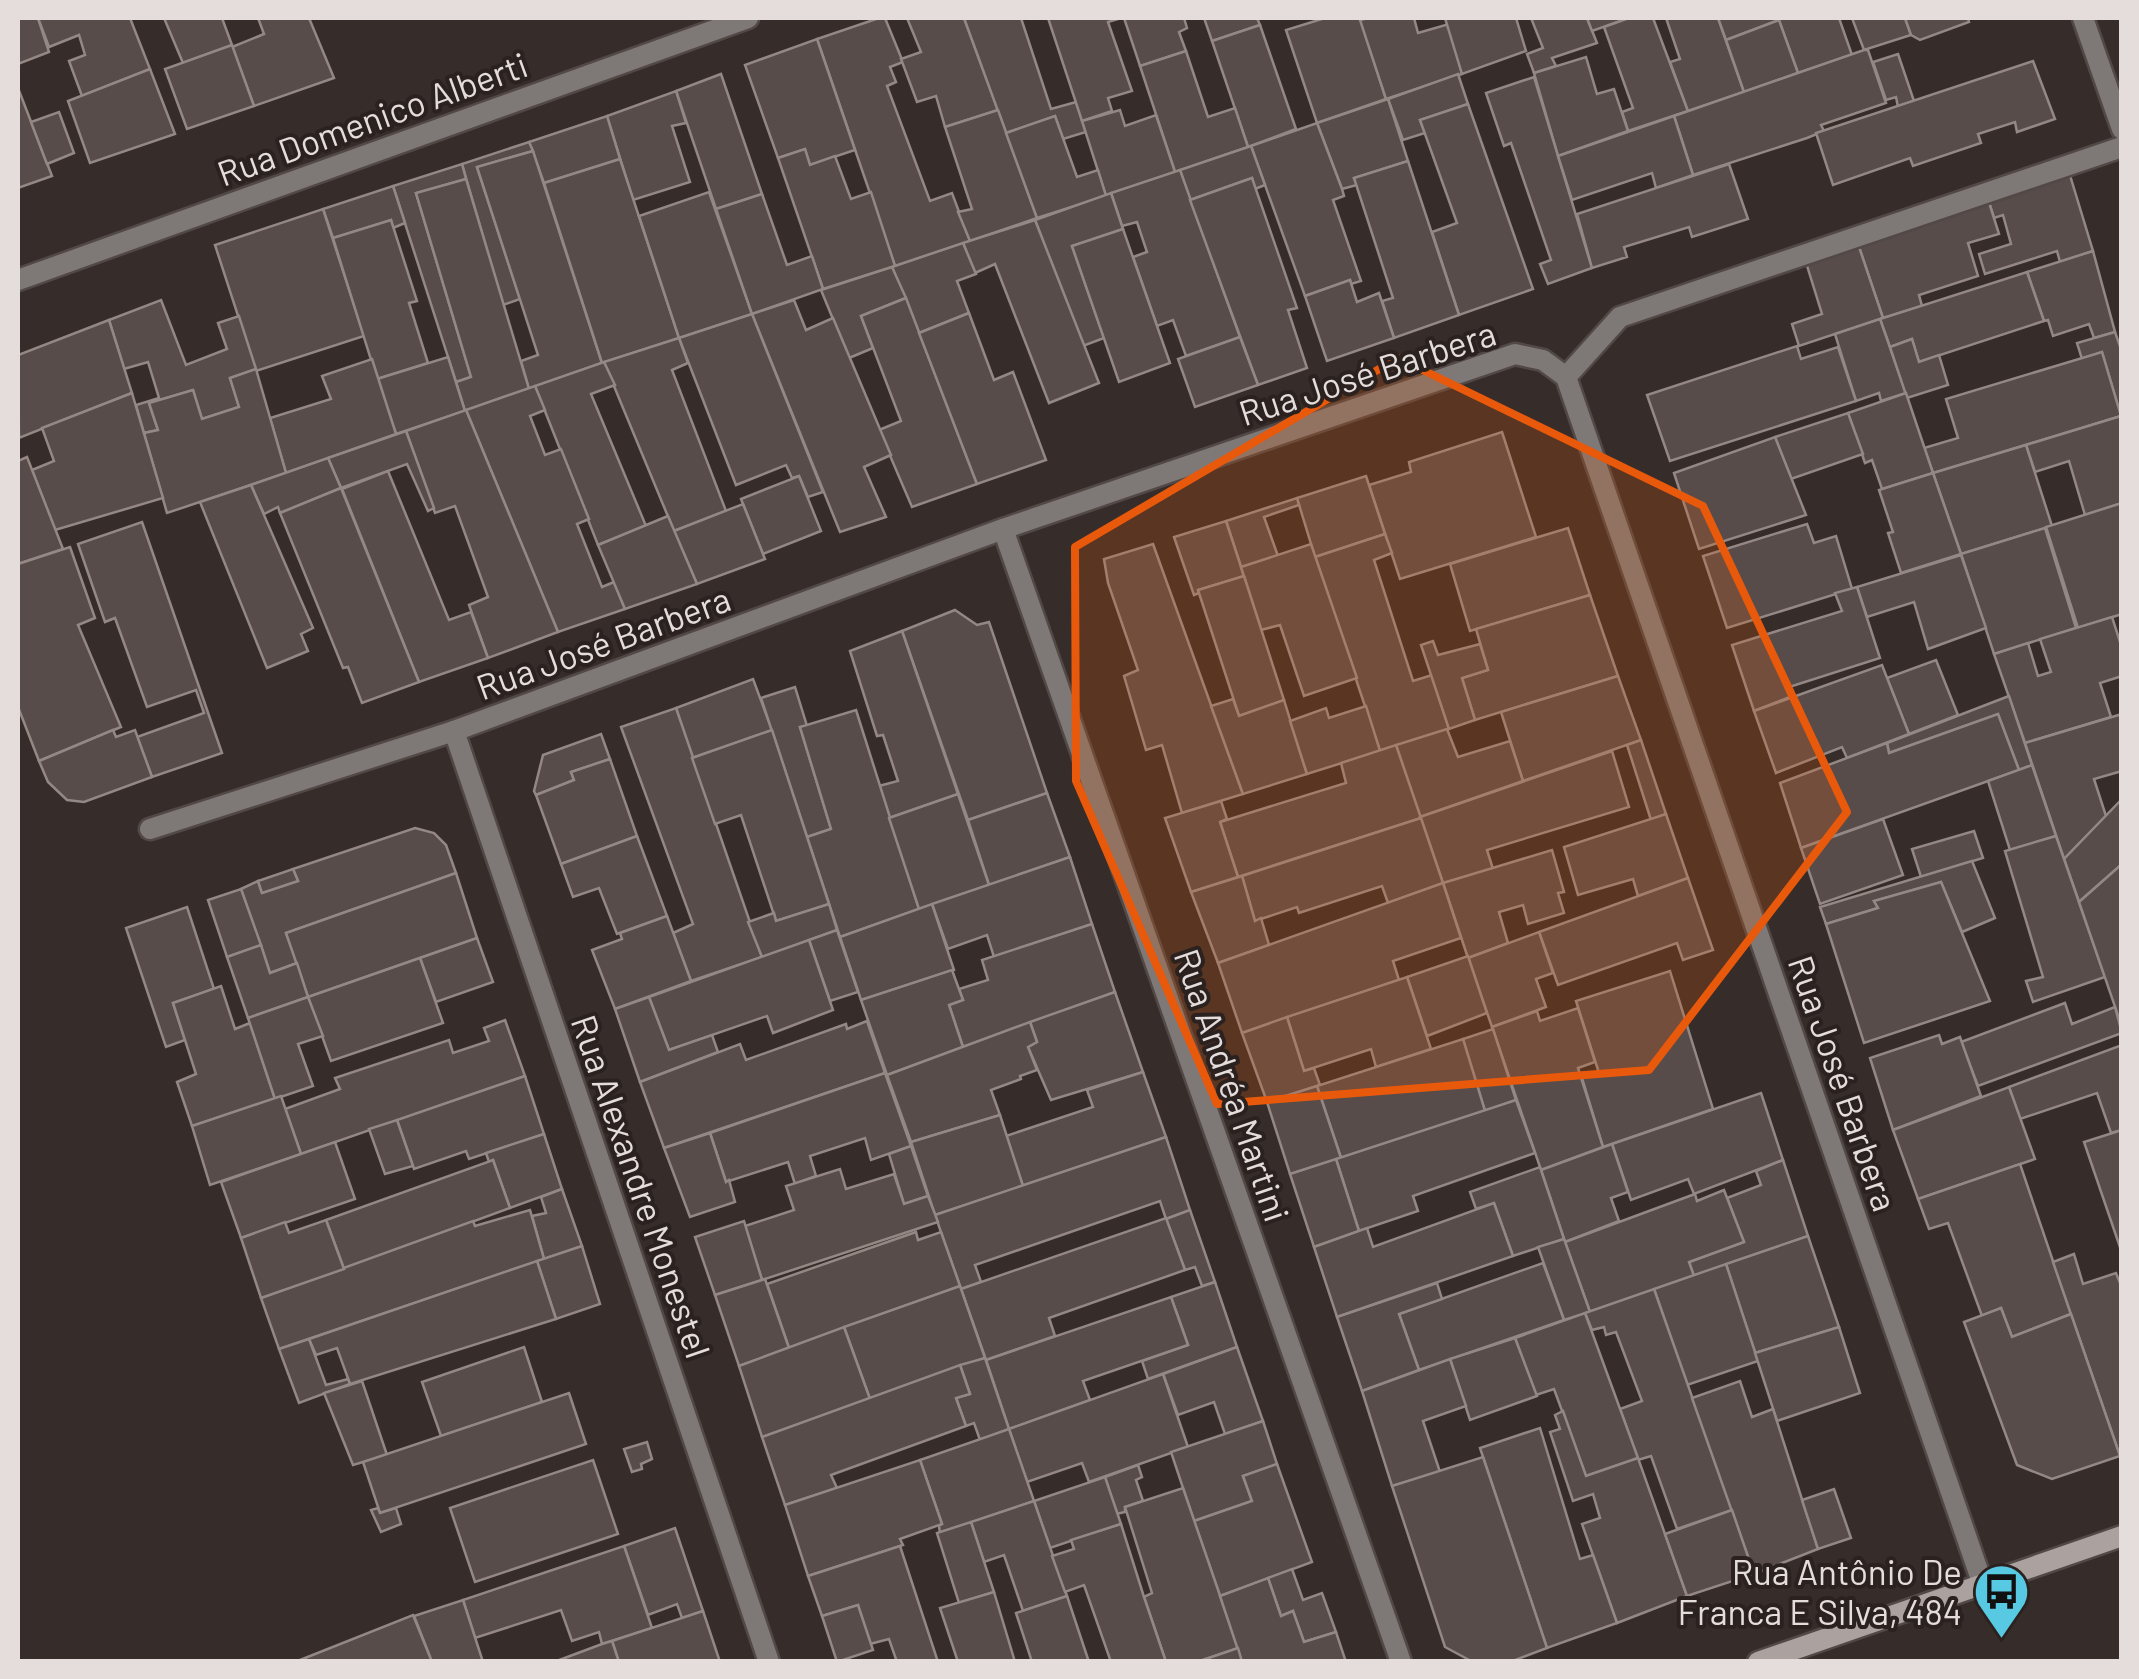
<svg xmlns="http://www.w3.org/2000/svg" width="2139" height="1679" viewBox="0 0 2139 1679" font-family="Barlow,sans-serif">
<style>
.building{fill:#574c4a;stroke:#948885;stroke-width:2.5}
.lines{fill:none;stroke-linecap:round;stroke-linejoin:round}
.lane-casing{stroke:#524846;stroke-width:25}
.street-casing{stroke:#524846;stroke-width:25}
.secondary-casing{stroke:#524846;stroke-width:25}
.lane{stroke:#7e7877;stroke-width:20}
.street{stroke:#7e7877;stroke-width:20}
.secondary{stroke:#aba2a0;stroke-width:20}
.marked{fill:#e8590c;fill-opacity:0.2;stroke:#e8590c;stroke-width:8;stroke-linejoin:round}
.labels{text-anchor:middle;dominant-baseline:central;stroke-width:8;stroke-linejoin:round;paint-order:stroke}
.street-label{font-size:35px;fill:#e4dddc;stroke:#2b2220}
.poi-label{font-size:35px;fill:#e4dddc;stroke:#2b2220;text-anchor:end}
</style>
<rect width="100%" height="100%" fill="#362c29"/>
<!-- building -->
<g class="building">
<polygon points="18,18 38,18 49,52 18,64"/>
<polygon points="38,18 130,18 150,69 82,96 69,61 85,55 79,35 49,47"/>
<polygon points="164,18 222,18 232,45 183,63"/>
<polygon points="258,18 309,18 334,78 254,106 232,47 264,34"/>
<polygon points="879,18 885,18 903,62 890,67 896,82 887,86 930,201 952,193 970,241 895,266 817,39"/>
<polygon points="907,18 964,18 998,110 945,127 936,96 917,102 901,59 921,52"/>
<polygon points="964,18 1021,18 1051,109 1076,102 1086,132 1063,139 1055,116 1006,133"/>
<polygon points="1048,18 1121,18 1108,22 1132,91 1108,98 1112,111 1082,121"/>
<polygon points="1124,18 1184,18 1187,28 1179,32 1186,51 1140,66"/>
<polygon points="1204,18 1257,18 1260,25 1212,41"/>
<polygon points="1325,18 1360,18 1386,99 1317,123 1286,30"/>
<polygon points="1369,18 1414,18 1418,33 1449,24 1462,74 1386,99 1360,20"/>
<polygon points="1445,18 1516,18 1526,51 1462,74"/>
<polygon points="1531,18 1587,18 1597,43 1552,58 1556,66 1534,73 1527,54 1543,48"/>
<polygon points="1587,18 1629,18 1592,31"/>
<polygon points="1629,18 1653,18 1688,111 1628,131 1622,112 1633,108 1604,27"/>
<polygon points="1666,18 1718,18 1744,92 1688,111 1670,62 1680,59"/>
<polygon points="1718,18 1778,18 1779,20 1726,40"/>
<polygon points="1778,18 1839,18 1852,55 1798,73"/>
<polygon points="1852,18 1905,18 1911,35 1864,50"/>
<polygon points="1905,18 1968,18 1969,22 1920,40 1911,35"/>
<polygon points="1779,20 1798,73 1744,92 1726,40"/>
<polygon points="1260,25 1296,129 1248,147 1212,41"/>
<polygon points="817,39 855,150 810,165 805,149 778,158 745,65"/>
<polygon points="232,45 254,106 187,129 165,69"/>
<polygon points="1864,50 1868,50 1886,103 1821,125 1824,131 1807,138 1693,175 1674,116"/>
<polygon points="1186,51 1208,117 1235,108 1248,147 1175,172 1140,66"/>
<polygon points="1898,54 1914,101 1898,107 1896,97 1886,100 1873,62"/>
<polygon points="1586,57 1597,94 1614,89 1628,131 1558,156 1534,73"/>
<polygon points="2033,61 2055,119 2017,132 2015,122 1978,134 1981,143 1913,166 1910,158 1833,185 1816,133"/>
<polygon points="150,69 175,134 90,163 68,101"/>
<polygon points="721,74 762,194 716,209 676,91"/>
<polygon points="1458,74 1468,104 1420,120 1425,133 1403,140 1388,99"/>
<polygon points="1534,77 1592,268 1548,284 1540,264 1551,260 1511,143 1504,146 1486,93"/>
<polygon points="18,88 52,176 18,188"/>
<polygon points="676,91 686,123 672,126 690,182 633,200 607,116"/>
<polygon points="1388,99 1408,161 1354,178 1357,185 1342,189 1317,123"/>
<polygon points="1468,104 1533,289 1459,315 1432,232 1457,223 1420,120"/>
<polygon points="998,110 1037,218 970,241 958,212 972,209 945,127"/>
<polygon points="1120,110 1125,126 1156,115 1175,172 1106,196 1082,121"/>
<polygon points="59,112 74,153 47,164 31,122"/>
<polygon points="607,116 620,159 544,183 529,142"/>
<polygon points="1055,116 1077,177 1098,170 1106,196 1037,218 1006,133"/>
<polygon points="1674,116 1693,175 1656,188 1652,173 1572,200 1558,156"/>
<polygon points="1317,123 1342,189 1344,196 1333,200 1361,281 1351,284 1350,280 1305,296 1251,146"/>
<polygon points="529,142 533,151 477,167 520,299 503,305 462,164"/>
<polygon points="1251,146 1265,185 1255,189 1252,178 1190,200 1180,170"/>
<polygon points="805,149 810,165 835,156 851,199 871,192 895,266 823,289 778,158"/>
<polygon points="533,151 602,363 529,389 521,361 538,355 477,167"/>
<polygon points="620,159 679,338 602,363 544,183"/>
<polygon points="1408,161 1459,315 1394,338 1382,301 1393,298 1354,178"/>
<polygon points="462,164 466,179 416,193 471,377 456,382 393,186"/>
<polygon points="1729,164 1748,219 1692,237 1689,227 1624,247 1627,257 1592,268 1577,214"/>
<polygon points="1180,170 1240,337 1186,356 1173,320 1157,326 1133,257 1147,252 1137,222 1122,226 1111,193"/>
<polygon points="2069,172 2093,251 2060,262 2057,251 1985,274 1979,254 2011,244 2003,215 1994,218 1987,196"/>
<polygon points="1252,178 1297,308 1288,310 1307,368 1258,385 1190,200"/>
<polygon points="466,179 529,389 465,411 456,382 471,377 416,193"/>
<polygon points="393,186 405,223 393,228 391,220 333,238 323,209"/>
<polygon points="709,192 752,314 679,338 639,216"/>
<polygon points="1111,193 1123,229 1072,246 1104,338 1083,346 1035,220"/>
<polygon points="762,194 787,265 812,256 823,289 752,314 716,209"/>
<polygon points="1987,196 1999,234 1968,243 1978,276 1919,295 1922,306 1883,318 1856,238"/>
<polygon points="323,209 364,336 256,371 215,245"/>
<polygon points="391,220 417,301 409,303 428,363 377,379 333,238"/>
<polygon points="1035,220 1099,383 1049,403 995,264 975,273 963,243"/>
<polygon points="1123,229 1170,363 1119,382 1072,246"/>
<polygon points="1856,238 1883,318 1799,346 1792,324 1822,314 1804,256"/>
<polygon points="963,243 976,274 957,281 969,313 919,333 892,267"/>
<polygon points="2093,251 2115,332 2094,338 2089,324 2053,336 2048,320 2044,321 2027,272"/>
<polygon points="892,267 906,298 861,316 873,348 849,358 821,290"/>
<polygon points="2027,272 2044,321 1919,362 1912,339 1890,347 1880,319"/>
<polygon points="1350,280 1357,302 1379,293 1394,338 1327,361 1305,296"/>
<polygon points="906,298 977,484 912,507 879,430 901,421 861,316"/>
<polygon points="161,300 186,365 227,349 218,323 239,316 256,369 230,378 239,407 202,419 193,390 149,403 158,430 144,433 136,405 159,398 148,362 124,369 109,320"/>
<polygon points="794,300 806,330 833,318 891,455 864,467 886,517 840,532 752,314"/>
<polygon points="969,313 994,380 1013,372 1046,460 977,484 919,333"/>
<polygon points="752,314 823,492 808,497 799,476 792,478 786,465 736,485 679,338"/>
<polygon points="1880,319 1906,393 1881,401 1879,393 1856,401 1835,334"/>
<polygon points="109,320 132,393 19,438 18,355"/>
<polygon points="2115,332 2122,352 2121,416 2102,352 2082,359 2077,343"/>
<polygon points="1240,337 1258,385 1195,407 1178,359"/>
<polygon points="679,338 688,363 672,370 726,511 674,531 604,362"/>
<polygon points="1912,339 1919,362 1939,355 1948,385 1907,398 1890,347"/>
<polygon points="1797,346 1801,359 1838,347 1856,401 1670,461 1647,395"/>
<polygon points="2102,352 2121,416 1933,473 1924,448 1958,438 1946,399"/>
<polygon points="448,357 465,411 396,434 377,379"/>
<polygon points="372,359 396,434 286,473 270,418 331,399 322,376"/>
<polygon points="604,362 615,385 591,394 646,526 598,545 535,386"/>
<polygon points="256,369 286,473 167,513 144,433 158,430 149,403 193,390 202,419 239,407 230,378"/>
<polygon points="535,386 545,410 530,416 545,455 561,449 589,519 577,524 602,587 614,582 625,609 558,632 466,410"/>
<polygon points="132,393 163,498 55,530 32,470 54,461 42,428"/>
<polygon points="1906,393 1933,473 1882,489 1872,460 1865,463 1848,413"/>
<polygon points="466,410 558,632 488,658 469,605 488,597 455,506 435,513 406,431"/>
<polygon points="1848,413 1863,454 1791,479 1775,437"/>
<polygon points="2121,416 2122,503 2085,515 2069,461 2035,472 2026,445"/>
<polygon points="406,431 434,508 428,511 407,464 341,488 328,458"/>
<polygon points="1502,432 1536,537 1400,579 1369,485 1411,472 1409,462"/>
<polygon points="1775,437 1806,515 1699,549 1674,473"/>
<polygon points="2026,445 2052,526 1961,554 1933,473"/>
<polygon points="27,457 63,549 18,564 18,461"/>
<polygon points="328,458 341,488 280,513 278,507 264,514 251,485"/>
<polygon points="388,471 449,620 471,612 488,658 419,682 342,489"/>
<polygon points="1933,473 1961,554 1901,573 1888,533 1893,532 1879,490"/>
<polygon points="799,476 821,531 763,554 741,499"/>
<polygon points="1366,476 1385,534 1315,557 1297,498"/>
<polygon points="251,485 313,628 301,634 308,651 267,668 200,502"/>
<polygon points="341,488 419,682 362,703 348,667 343,668 280,513"/>
<polygon points="1297,498 1299,505 1264,517 1278,556 1241,567 1226,521"/>
<polygon points="2122,503 2122,614 2078,628 2046,527"/>
<polygon points="743,504 765,559 697,584 674,531"/>
<polygon points="668,516 697,584 625,609 598,545"/>
<polygon points="1226,521 1244,576 1198,590 1199,593 1194,595 1174,537"/>
<polygon points="142,522 222,753 152,777 137,737 204,713 196,690 147,707 115,618 105,622 78,544"/>
<polygon points="1807,524 1814,543 1836,536 1852,589 1727,628 1703,556"/>
<polygon points="1568,528 1590,595 1470,631 1450,564"/>
<polygon points="2045,528 2076,628 1994,654 1961,554"/>
<polygon points="1385,534 1392,553 1374,560 1413,681 1432,675 1449,729 1380,751 1315,557"/>
<polygon points="1153,544 1243,794 1182,813 1162,745 1146,750 1124,676 1138,670 1108,583 1104,559"/>
<polygon points="1311,544 1357,678 1304,696 1280,625 1261,630 1241,567"/>
<polygon points="70,547 95,618 78,625 121,727 39,761 18,707 18,564"/>
<polygon points="1961,555 1986,628 1928,649 1914,602 1867,617 1857,587"/>
<polygon points="1244,576 1284,700 1239,716 1198,590"/>
<polygon points="1857,587 1880,658 1786,688 1790,697 1754,711 1732,645 1842,611 1835,593"/>
<polygon points="1590,595 1618,676 1475,720 1462,678 1488,670 1476,629"/>
<polygon points="955,610 977,625 989,622 1047,793 968,820 902,631"/>
<polygon points="2112,617 2122,648 2122,676 2100,683 2111,717 2025,743 1994,654 2028,643 2038,676 2051,672 2040,639"/>
<polygon points="902,631 958,794 889,818 879,786 898,781 883,735 877,736 850,651"/>
<polygon points="1433,641 1438,655 1480,644 1488,670 1462,678 1475,720 1449,729 1421,645"/>
<polygon points="1936,660 1958,715 1909,734 1887,678"/>
<polygon points="1882,665 1909,734 1847,758 1842,747 1776,773 1754,711"/>
<polygon points="1618,676 1641,740 1523,781 1501,712"/>
<polygon points="753,679 772,730 692,758 676,708"/>
<polygon points="795,687 807,726 800,727 831,829 807,837 761,698"/>
<polygon points="2009,696 2032,765 2019,770 1998,714 1889,753 1887,743"/>
<polygon points="1233,699 1239,716 1284,700 1307,774 1243,794 1211,706"/>
<polygon points="1366,706 1380,751 1307,774 1290,721 1326,708 1329,718"/>
<polygon points="676,708 762,957 691,981 673,933 693,924 621,727"/>
<polygon points="856,710 919,909 840,937 807,837 831,829 800,727"/>
<polygon points="1998,714 2019,770 1801,848 1780,783 1887,743 1889,753"/>
<polygon points="2122,714 2122,771 2094,779 2106,816 2064,859 2025,743"/>
<polygon points="1447,729 1458,757 1510,741 1523,781 1420,817 1396,745"/>
<polygon points="113,730 116,737 135,730 152,777 84,802 67,800 48,782 39,761"/>
<polygon points="772,730 829,904 776,921 741,815 715,824 692,758"/>
<polygon points="601,734 610,759 571,772 574,780 536,795 534,791 543,755"/>
<polygon points="1641,740 1666,814 1651,820 1627,745"/>
<polygon points="1396,745 1421,818 1238,877 1220,822 1346,783 1341,763"/>
<polygon points="1612,751 1629,807 1487,850 1493,869 1443,883 1420,817"/>
<polygon points="610,759 637,836 561,864 536,795 574,780 571,772"/>
<polygon points="2032,765 2056,836 2010,850 1988,781"/>
<polygon points="1047,793 1070,857 989,885 968,820"/>
<polygon points="958,794 989,885 919,909 889,818"/>
<polygon points="2122,799 2122,864 2079,902 2064,859"/>
<polygon points="1221,801 1227,819 1220,822 1238,877 1191,892 1165,818"/>
<polygon points="1666,814 1688,878 1638,896 1633,879 1578,895 1564,847"/>
<polygon points="1421,818 1443,883 1388,903 1382,886 1299,913 1297,907 1255,921 1242,876"/>
<polygon points="1883,819 1903,875 1820,904 1801,848"/>
<polygon points="415,828 434,833 446,845 456,873 286,933 297,963 270,973 241,889 258,881 262,893 298,881 293,869"/>
<polygon points="1974,831 1983,858 1921,877 1912,849"/>
<polygon points="637,836 667,916 617,934 599,888 573,897 561,864"/>
<polygon points="2056,836 2105,977 2033,1002 2026,981 2043,977 2005,851"/>
<polygon points="1552,850 1564,892 1558,893 1564,913 1528,924 1523,905 1499,912 1508,943 1468,958 1443,883"/>
<polygon points="1070,857 1092,924 994,957 987,935 948,949 932,904"/>
<polygon points="1972,861 1995,918 1962,932 1941,882 1874,901 1878,908 1826,924 1820,907"/>
<polygon points="2122,864 2122,1027 2079,902"/>
<polygon points="293,869 298,881 262,893 258,881"/>
<polygon points="456,873 477,938 308,997 286,933"/>
<polygon points="1242,876 1255,921 1261,918 1269,945 1218,963 1191,892"/>
<polygon points="1688,878 1713,950 1683,960 1677,943 1558,985 1539,932"/>
<polygon points="1941,882 1990,1001 1864,1043 1826,924 1878,908 1874,901"/>
<polygon points="1443,883 1461,938 1393,961 1399,980 1242,1033 1218,963"/>
<polygon points="241,889 261,945 227,957 208,900"/>
<polygon points="829,904 837,930 762,957 748,922 774,913 776,921"/>
<polygon points="932,904 954,970 861,1000 840,937"/>
<polygon points="187,907 214,989 173,1003 185,1040 166,1047 126,928"/>
<polygon points="667,916 691,981 615,1009 592,950 622,939 620,933"/>
<polygon points="1092,924 1115,992 963,1047 949,1005 963,1000 959,989 988,980 982,960"/>
<polygon points="837,930 858,992 830,1001 809,940"/>
<polygon points="1539,932 1553,973 1536,979 1546,1007 1492,1027 1468,958"/>
<polygon points="477,938 493,982 436,1002 420,958"/>
<polygon points="809,940 833,1010 773,1033 767,1016 669,1050 649,997"/>
<polygon points="261,945 270,973 297,963 308,997 248,1018 227,957"/>
<polygon points="1468,956 1487,1013 1427,1036 1407,977"/>
<polygon points="420,958 443,1023 331,1061 308,997"/>
<polygon points="952,970 963,1000 949,1005 963,1047 887,1075 861,1000"/>
<polygon points="1670,971 1713,1109 1603,1147 1582,1078 1599,1073 1576,1001"/>
<polygon points="1407,977 1431,1049 1376,1067 1371,1049 1304,1071 1287,1017"/>
<polygon points="221,986 235,1029 250,1023 275,1099 192,1126 177,1082 196,1074 173,1003"/>
<polygon points="1115,992 1143,1072 1051,1100 1028,1047 1037,1042 1030,1022"/>
<polygon points="308,997 323,1036 298,1044 313,1086 275,1099 248,1018"/>
<polygon points="649,997 669,1050 712,1035 718,1052 640,1082 615,1009"/>
<polygon points="2065,1003 2072,1024 2115,1007 2122,1033 1978,1086 1961,1042"/>
<polygon points="1578,1008 1595,1062 1578,1068 1603,1147 1541,1170 1492,1027 1537,1011 1540,1021"/>
<polygon points="1287,1017 1304,1071 1314,1068 1320,1085 1267,1102 1242,1033"/>
<polygon points="505,1020 525,1076 301,1154 285,1109 340,1089 335,1078 449,1040 453,1053 489,1041 484,1028"/>
<polygon points="867,1021 885,1073 664,1148 640,1082 740,1044 746,1060 846,1024 847,1029"/>
<polygon points="1030,1022 1037,1042 1028,1047 1037,1070 1020,1076 1021,1079 991,1090 1000,1115 911,1142 887,1075"/>
<polygon points="1493,1029 1516,1100 1485,1111 1463,1039"/>
<polygon points="1939,1035 1942,1044 1960,1037 1981,1096 1893,1130 1870,1058"/>
<polygon points="1463,1039 1485,1111 1341,1158 1317,1086"/>
<polygon points="2122,1045 2122,1130 2111,1133 2097,1093 2020,1119 2009,1087"/>
<polygon points="1143,1072 1166,1137 1023,1186 1006,1136 1093,1107 1087,1090"/>
<polygon points="885,1073 911,1146 871,1160 865,1138 810,1156 816,1176 795,1184 788,1162 726,1182 710,1133"/>
<polygon points="525,1076 544,1134 469,1159 466,1151 414,1169 397,1120"/>
<polygon points="1317,1086 1341,1158 1290,1174 1267,1102"/>
<polygon points="2009,1087 2035,1159 1918,1199 1893,1130"/>
<polygon points="1761,1093 1783,1160 1694,1194 1688,1179 1631,1200 1612,1144"/>
<polygon points="281,1096 301,1154 210,1185 192,1126"/>
<polygon points="1516,1100 1535,1153 1413,1196 1418,1211 1359,1231 1336,1159"/>
<polygon points="1000,1115 1023,1186 935,1215 911,1142"/>
<polygon points="397,1120 413,1166 385,1174 369,1129"/>
<polygon points="2122,1130 2122,1253 2084,1142"/>
<polygon points="710,1133 726,1182 729,1180 735,1202 690,1217 664,1148"/>
<polygon points="544,1134 562,1189 510,1208 493,1160 489,1162 486,1153"/>
<polygon points="1166,1137 1190,1210 1166,1219 1160,1201 975,1265 981,1282 961,1289 935,1215"/>
<polygon points="335,1142 355,1199 241,1238 221,1182"/>
<polygon points="1612,1144 1628,1192 1611,1198 1619,1221 1565,1242 1541,1170"/>
<polygon points="911,1146 928,1196 904,1204 889,1154"/>
<polygon points="1336,1159 1359,1231 1314,1247 1290,1174"/>
<polygon points="493,1160 510,1208 344,1269 326,1220"/>
<polygon points="1783,1160 1808,1236 1694,1276 1689,1262 1744,1242 1727,1198 1761,1185 1756,1171"/>
<polygon points="2020,1164 2071,1314 2012,1337 2001,1308 1982,1316 1948,1223 1929,1229 1918,1199"/>
<polygon points="1540,1167 1564,1239 1513,1256 1494,1203 1476,1209 1470,1192"/>
<polygon points="840,1169 846,1189 894,1174 904,1204 928,1196 938,1222 762,1280 745,1226 794,1210 786,1186"/>
<polygon points="562,1189 582,1246 544,1259 532,1216 546,1213 541,1197"/>
<polygon points="1724,1190 1744,1242 1689,1262 1694,1276 1590,1312 1565,1242 1695,1194 1697,1201"/>
<polygon points="1494,1203 1513,1256 1337,1317 1314,1247 1367,1228 1373,1247"/>
<polygon points="530,1210 544,1259 279,1349 261,1298 473,1221 475,1226"/>
<polygon points="1190,1210 1215,1282 1202,1286 1195,1267 1185,1270 1166,1219"/>
<polygon points="1166,1218 1185,1270 1049,1318 1055,1336 986,1360 961,1289"/>
<polygon points="326,1220 344,1269 261,1298 241,1238 285,1222 289,1233"/>
<polygon points="744,1221 762,1280 715,1295 695,1237"/>
<polygon points="916,1232 918,1240 941,1232 960,1286 789,1348 767,1284"/>
<polygon points="1808,1236 1839,1327 1755,1353 1726,1264"/>
<polygon points="1564,1239 1590,1312 1564,1320 1538,1247"/>
<polygon points="582,1246 600,1304 556,1319 537,1261"/>
<polygon points="2074,1254 2083,1284 2116,1273 2122,1288 2122,1455 2120,1456 2053,1262"/>
<polygon points="537,1261 556,1319 350,1384 337,1348 316,1355 309,1339"/>
<polygon points="1543,1263 1564,1320 1419,1370 1399,1314"/>
<polygon points="1726,1264 1758,1361 1687,1385 1654,1289"/>
<polygon points="765,1279 789,1348 739,1366 715,1295"/>
<polygon points="1215,1282 1237,1347 1148,1379 1142,1361 1188,1345 1171,1297"/>
<polygon points="1437,1283 1442,1299 1399,1314 1419,1370 1362,1391 1337,1317"/>
<polygon points="960,1286 985,1358 870,1399 844,1327"/>
<polygon points="1654,1289 1732,1510 1677,1529 1651,1456 1638,1460 1620,1409 1642,1401 1616,1332 1606,1335 1604,1327 1592,1330 1585,1313"/>
<polygon points="1171,1297 1188,1345 1083,1381 1090,1400 1009,1429 986,1360"/>
<polygon points="2001,1308 2012,1337 2071,1314 2120,1456 2052,1479 2017,1465 1964,1322"/>
<polygon points="1585,1313 1638,1458 1586,1476 1554,1389 1536,1395 1515,1338"/>
<polygon points="844,1327 870,1399 762,1437 739,1366"/>
<polygon points="1839,1327 1860,1393 1777,1421 1755,1353"/>
<polygon points="1515,1338 1537,1396 1470,1420 1450,1359"/>
<polygon points="309,1339 326,1385 348,1379 350,1384 299,1403 279,1349"/>
<polygon points="524,1347 542,1402 441,1436 422,1382"/>
<polygon points="1237,1347 1263,1421 1225,1434 1214,1402 1178,1415 1163,1374"/>
<polygon points="985,1358 1009,1429 980,1440 974,1423 966,1426 956,1398 970,1394 960,1365"/>
<polygon points="1450,1359 1466,1406 1423,1421 1440,1472 1392,1486 1362,1391"/>
<polygon points="960,1365 970,1394 956,1398 966,1426 831,1475 837,1488 785,1505 762,1437"/>
<polygon points="1163,1374 1188,1447 1089,1482 1082,1463 1027,1482 1009,1429"/>
<polygon points="362,1381 387,1455 353,1465 324,1393"/>
<polygon points="1740,1381 1752,1417 1773,1409 1818,1549 1754,1574 1692,1398"/>
<polygon points="569,1393 586,1444 380,1513 363,1462"/>
<polygon points="1563,1411 1586,1476 1638,1458 1687,1596 1617,1623 1582,1524 1600,1518 1593,1494 1573,1501 1550,1432 1560,1429 1555,1415"/>
<polygon points="1263,1421 1277,1464 1243,1476 1252,1501 1194,1521 1171,1452"/>
<polygon points="1540,1428 1580,1559 1593,1555 1617,1623 1547,1648 1480,1448"/>
<polygon points="1009,1429 1034,1501 940,1533 939,1526 942,1524 920,1460"/>
<polygon points="647,1442 652,1459 641,1464 642,1469 632,1472 624,1449"/>
<polygon points="1483,1457 1547,1648 1510,1662 1473,1662 1445,1647 1392,1486"/>
<polygon points="593,1460 618,1534 475,1582 450,1508"/>
<polygon points="920,1460 942,1524 900,1539 903,1545 900,1546 808,1576 785,1505"/>
<polygon points="1277,1464 1312,1562 1220,1596 1194,1521 1252,1501 1243,1476"/>
<polygon points="1138,1465 1142,1477 1136,1480 1143,1501 1125,1507 1125,1512 1116,1514 1105,1477"/>
<polygon points="1105,1477 1121,1524 1050,1548 1034,1501"/>
<polygon points="1183,1488 1238,1648 1197,1662 1166,1662 1144,1597 1152,1593 1125,1507"/>
<polygon points="1834,1489 1851,1538 1818,1549 1802,1500"/>
<polygon points="1034,1501 1067,1596 1023,1611 1004,1555 984,1562 971,1522"/>
<polygon points="378,1508 380,1513 396,1508 401,1524 381,1532 371,1510"/>
<polygon points="1732,1510 1754,1574 1687,1596 1665,1534"/>
<polygon points="971,1522 994,1592 959,1603 937,1533"/>
<polygon points="1121,1524 1144,1597 1166,1662 1111,1662 1084,1585 1065,1592 1052,1556 1074,1549 1071,1540"/>
<polygon points="675,1528 703,1611 682,1618 677,1604 648,1615 624,1546"/>
<polygon points="624,1546 652,1628 602,1644 599,1632 572,1641 561,1610 475,1638 463,1600"/>
<polygon points="900,1546 938,1662 897,1662 889,1639 870,1644 858,1605 822,1616 808,1576"/>
<polygon points="1292,1569 1303,1600 1322,1593 1336,1632 1304,1642 1293,1611 1281,1616 1268,1578"/>
<polygon points="1268,1578 1281,1616 1293,1611 1304,1642 1336,1632 1346,1662 1242,1662 1220,1596"/>
<polygon points="994,1592 1015,1662 958,1662 940,1608"/>
<polygon points="1067,1596 1089,1662 1032,1662 1016,1613"/>
<polygon points="463,1600 483,1662 432,1662 414,1616"/>
<polygon points="858,1605 873,1650 837,1662 822,1616"/>
<polygon points="703,1611 720,1662 619,1662 612,1641"/>
<polygon points="413,1615 432,1662 295,1662"/>
<polygon points="612,1641 619,1662 554,1662 602,1644"/>
<polygon points="1238,1648 1242,1662 1197,1662"/>
</g>
<g class="lines">
<defs>
<polyline id="lane" points="1566,377 1620,317 2122,147"/>
<g id="street">
<polyline points="2083,18 2122,129"/>
<polyline points="18,280 748,18"/>
<polyline points="1003,529 1401,1662"/>
<polyline points="454,731 769,1662"/>
<polyline points="150,829 454,731 1003,529 1515,354 1543,360 1566,377 1983,1585"/>
</g>
<polyline id="secondary" points="1758,1662 2122,1536"/>
</defs>
<!-- lane casing -->
<use href="#lane" class="lane-casing"/>
<!-- street casing -->
<use href="#street" class="street-casing"/>
<!-- secondary casing -->
<use href="#secondary" class="secondary-casing"/>
<!-- lane -->
<use href="#lane" class="lane"/>
<!-- street -->
<use href="#street" class="street"/>
<!-- secondary -->
<use href="#secondary" class="secondary"/>
</g>
<!-- marked area -->
<path class="marked" d="M1398,358l305,148 144,306 -198,258 -432,34 -141,-323 -1,-234z"/>
<!-- icons -->
<defs>
<symbol id="bus-pin" viewBox="-11 -11 22 30"><path d="M0 17L-7.5 6A9.5 9.5 0 1 1 7.5 6Z" fill="#57c9e2" stroke="#2b2220"/><path d="M-5-6H5V4H4V6H2V4H-2V6H-4V4H-5ZM-3.5-4V0h7V-4ZM-3.5 1.2v1.5H-2V1.2ZM2 1.2v1.5H3.5V1.2Z" fill="#111"/></symbol>
</defs>
<g fill-rule="evenodd">
<use href="#bus-pin" x="1970" y="1560" width="63" height="86"/>
</g>
<g class="labels">
<!-- street labels -->
<g class="street-label">
<text transform="translate(372 118) rotate(-20)">Rua Domenico Alberti</text>
<text transform="translate(1367 372) rotate(-18)">Rua José Barbera</text>
<text transform="translate(603 642) rotate(-20)">Rua José Barbera</text>
<text transform="translate(1844 1083) rotate(71)">Rua José Barbera</text>
<text transform="translate(1233 1085) rotate(71)">Rua Andréa Martini</text>
<text transform="translate(642 1186) rotate(71)">Rua Alexandre Monestel</text>
</g>
<!-- poi labels -->
<g class="poi-label">
<text x="1962" y="1571">Rua Antônio De<tspan x="1962" dy="40">Franca E Silva, 484</tspan></text>
</g>
</g>
<!-- border -->
<rect width="2139" height="1679" fill="none" stroke="#e4dddc" stroke-width="40"/>
</svg>
